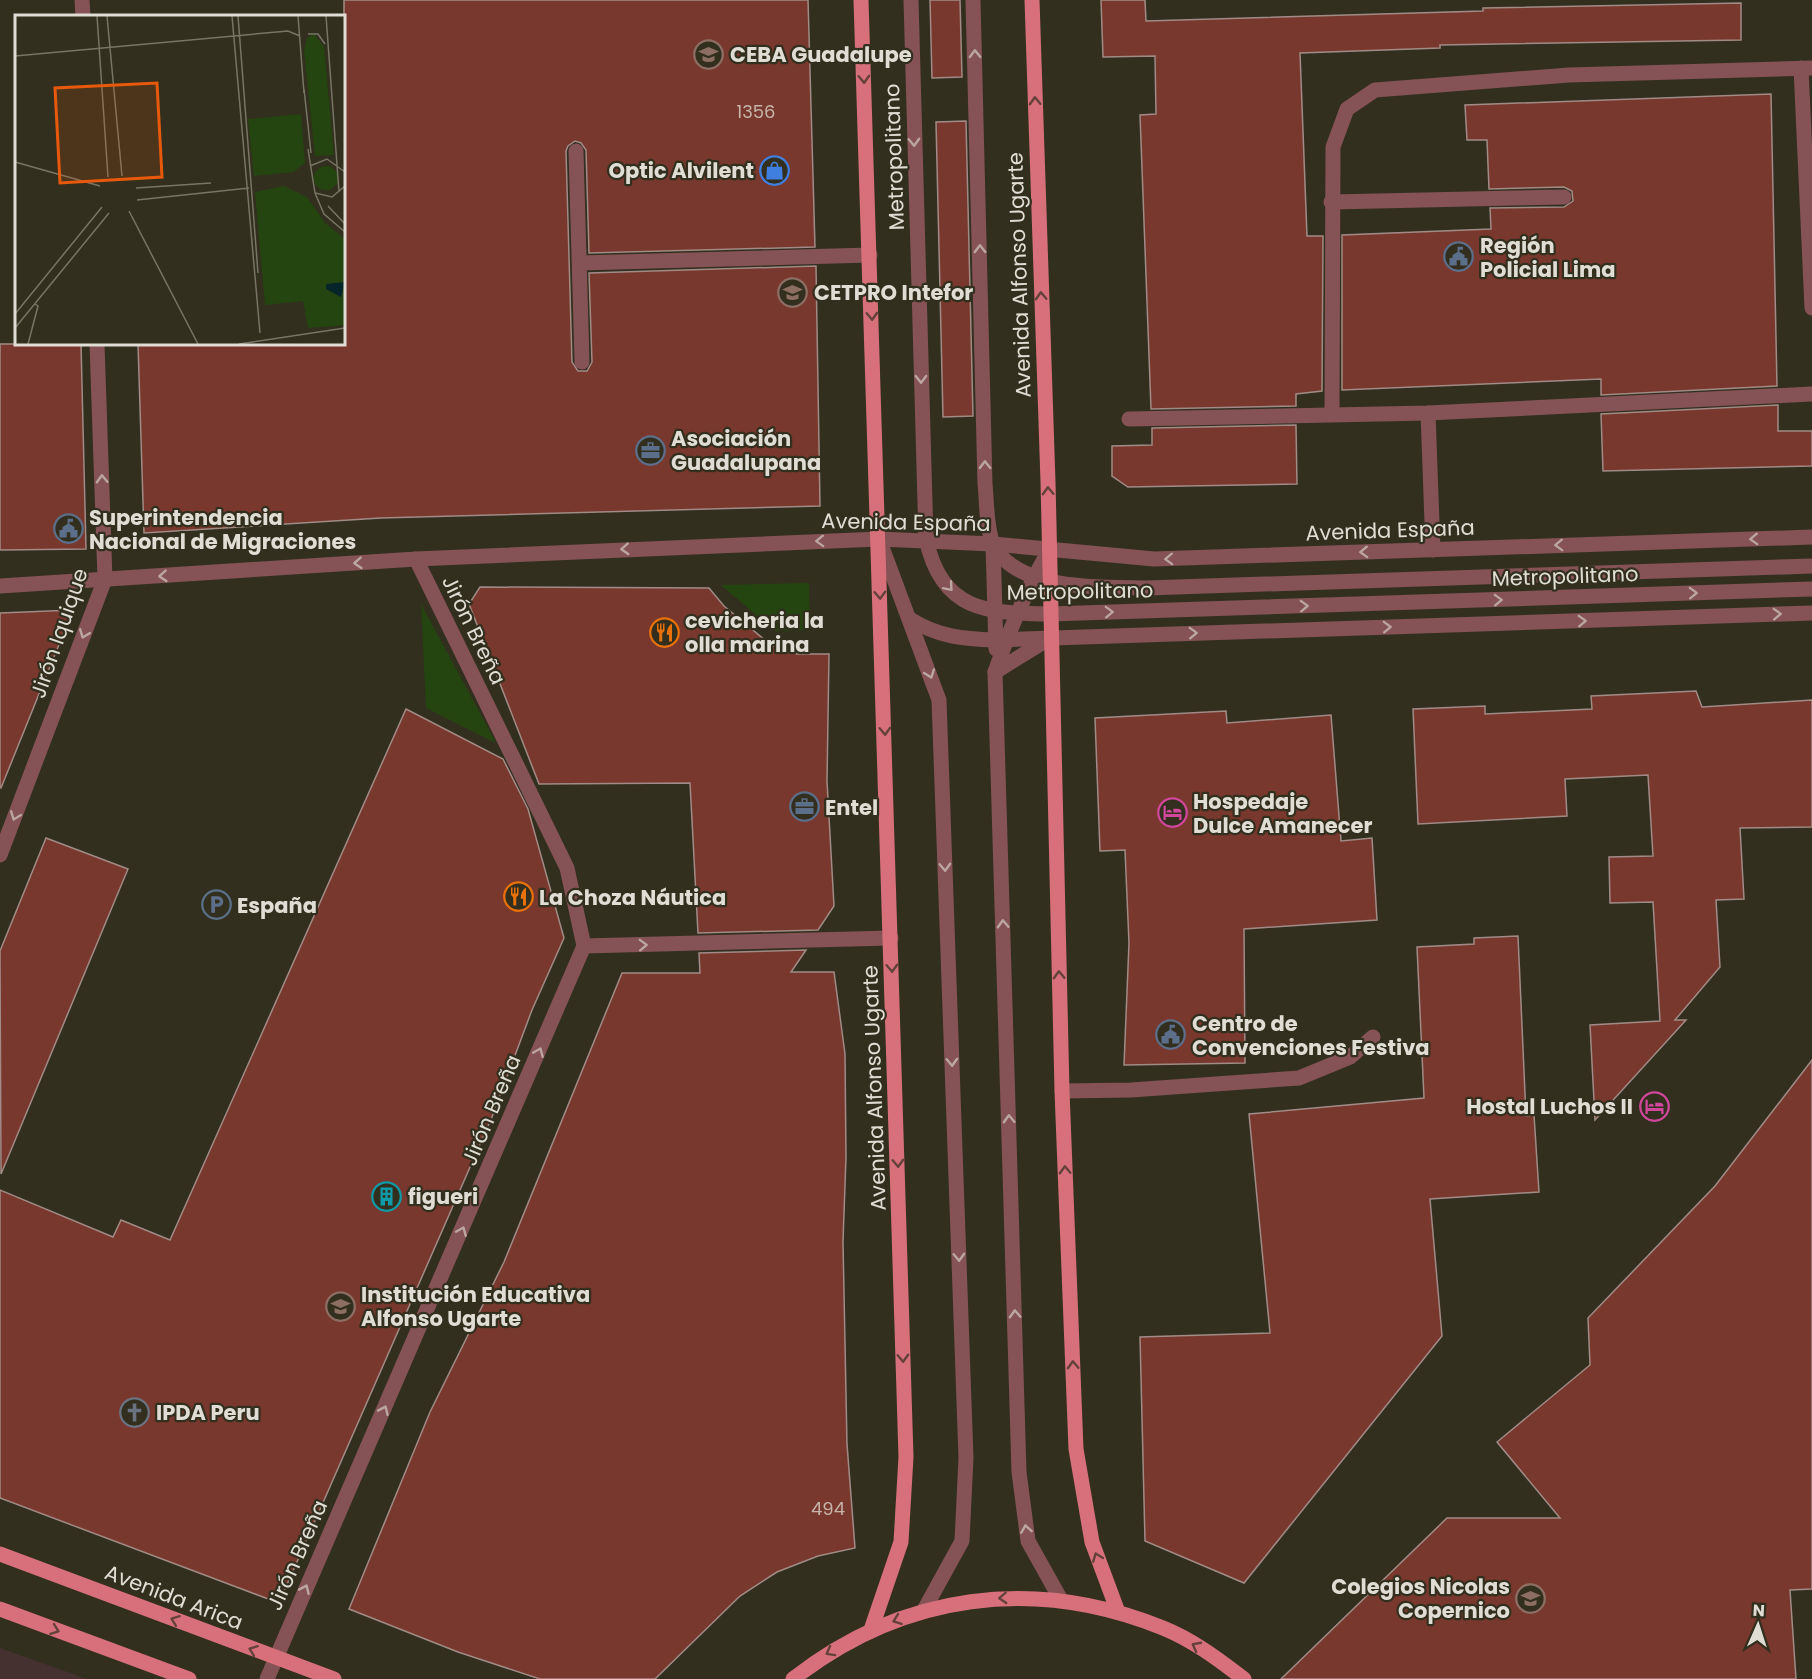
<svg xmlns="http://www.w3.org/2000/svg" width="1812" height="1679" viewBox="0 0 1812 1679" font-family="Poppins,sans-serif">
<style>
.education{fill:#45312f}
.green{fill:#254510}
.building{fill:#79382d;stroke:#a18b86;stroke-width:1.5}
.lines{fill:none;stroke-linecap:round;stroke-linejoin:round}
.minor{stroke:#855256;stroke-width:15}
.major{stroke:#d8707b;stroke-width:15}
.oneway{stroke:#bca6a2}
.oneway2{stroke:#64423b}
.labels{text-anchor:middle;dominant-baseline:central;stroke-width:4.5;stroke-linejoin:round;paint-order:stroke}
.number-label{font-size:18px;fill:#c6b4aa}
.poi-label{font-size:21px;font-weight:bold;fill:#e0ded4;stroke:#322f1f;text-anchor:start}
.street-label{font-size:21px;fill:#e0ded4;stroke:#322f1f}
.inset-road{fill:none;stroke:#787567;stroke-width:1.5}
.view{fill:#e8590c;fill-opacity:0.15;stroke:#e8590c;stroke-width:3}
.inset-edge{fill:none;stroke:#e0ded4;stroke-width:3}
</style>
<rect width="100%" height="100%" fill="#322f1f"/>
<!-- education -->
<polygon class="education" points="0,1648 87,1679 0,1679"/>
<!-- green -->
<g class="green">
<polygon points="809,583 810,630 775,631 721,585"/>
<polygon points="421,604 496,743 426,708"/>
</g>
<!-- building -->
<g class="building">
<polygon points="344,0 808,0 815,247 589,253 586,150 581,143 575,141 568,146 566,151 572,362 578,371 587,371 592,362 589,273 816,266 820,506 381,518 144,533 138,344 344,344"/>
<polygon points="930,0 960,0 962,77 932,78"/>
<polygon points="1101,0 1145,0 1146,21 1483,11 1483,8 1741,3 1741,40 1440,45 1440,48 1300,53 1307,236 1323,236 1322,391 1296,394 1296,406 1151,409 1140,115 1156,114 1155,56 1103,57"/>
<polygon points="1771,94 1777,386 1601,395 1601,379 1342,390 1342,235 1491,229 1490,208 1564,207 1573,201 1572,191 1564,187 1489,189 1487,140 1467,140 1465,105"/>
<polygon points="966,121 973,416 943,417 936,122"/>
<polygon points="0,344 81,344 86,549 0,550"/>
<polygon points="1778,405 1778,431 1812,431 1812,466 1603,471 1601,414"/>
<polygon points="1296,425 1297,484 1128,487 1112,476 1112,446 1152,445 1152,428"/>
<polygon points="480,587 709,588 724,606 771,645 797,654 829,654 827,781 834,906 818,930 698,933 690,783 539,784 469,604"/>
<polygon points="73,610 1,788 0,787 0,613"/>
<polygon points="1696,691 1702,707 1812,700 1812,827 1740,828 1744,899 1716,900 1720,967 1675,1020 1686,1020 1595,1120 1590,1025 1660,1021 1653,902 1610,903 1609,857 1653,856 1648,775 1565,779 1567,816 1418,824 1413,709 1485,706 1485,714 1592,709 1591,696"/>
<polygon points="406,709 503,759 528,809 564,938 532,1010 492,1117 279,1603 0,1498 0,1190 113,1237 121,1220 170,1240"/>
<polygon points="1226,711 1227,723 1331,715 1341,841 1372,838 1377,920 1244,929 1245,1063 1124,1065 1129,943 1125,850 1100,851 1095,718"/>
<polygon points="46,838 128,869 1,1174 0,951"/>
<polygon points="1518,936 1526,1116 1534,1115 1539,1192 1430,1199 1442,1336 1244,1583 1145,1541 1140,1337 1270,1333 1249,1114 1424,1098 1417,947 1474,944 1474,938"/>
<polygon points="806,950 791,972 834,972 845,1054 846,1157 843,1242 847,1444 855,1548 818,1556 777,1572 740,1596 655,1679 540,1679 458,1652 349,1609 430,1412 504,1262 622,973 700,973 699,953"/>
<polygon points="1812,1060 1812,1589 1790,1590 1796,1679 1281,1679 1447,1518 1560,1518 1497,1442 1590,1365 1588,1318 1715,1186"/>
</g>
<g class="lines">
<!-- minor -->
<g class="minor">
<polyline points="82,0 83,16"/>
<path d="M911,0l15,539c16,73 61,74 124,75l762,-25"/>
<path d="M973,0l12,484c2,18 1,43 8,60 23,48 111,43 154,44l665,-22"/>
<polyline points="1801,68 1812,308"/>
<polyline points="576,151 582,362"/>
<polyline points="1331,202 1564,197"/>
<polyline points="580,263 870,255"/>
<polyline points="1428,413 1433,550"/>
<polyline points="1332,414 1333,147 1347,109 1375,90 1569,75 1812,68"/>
<polyline points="1129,419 1428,413 1812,394"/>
<polyline points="879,539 939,700 966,1458 962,1541 924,1610"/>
<polyline points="993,544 996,649"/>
<path d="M1050,549c-22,37 -41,82 -55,123l24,800 9,69 33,59"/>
<polyline points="0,586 416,559 879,539 993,544 1154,559 1812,537"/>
<path d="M910,619c28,18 54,20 86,21l816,-27"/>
<polyline points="995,672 1050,638"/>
<polyline points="0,855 105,579 97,344"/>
<polyline points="584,946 891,938"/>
<polyline points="1062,1091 1131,1090 1299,1078 1350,1057 1373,1037"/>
<polyline points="267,1679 584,946 567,868 416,559"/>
</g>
<!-- major -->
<g class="major">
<polyline points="861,0 906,1457 901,1542 871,1630"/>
<polyline points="1032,0 1048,482 1062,1091 1076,1449 1092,1542 1118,1612"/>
<polyline points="0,1554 334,1679"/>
<polyline points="0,1609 189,1679"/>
<path d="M793,1679c110,-86 241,-103 370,-51 30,12 56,32 81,51"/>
</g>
</g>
<!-- one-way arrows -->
<defs><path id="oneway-chevron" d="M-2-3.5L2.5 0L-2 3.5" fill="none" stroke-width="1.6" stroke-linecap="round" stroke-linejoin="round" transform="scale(1.5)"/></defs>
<g class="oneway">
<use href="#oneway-chevron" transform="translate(975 54) rotate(-91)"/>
<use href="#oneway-chevron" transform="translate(914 142) rotate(88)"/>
<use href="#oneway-chevron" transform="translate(980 249) rotate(-91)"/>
<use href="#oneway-chevron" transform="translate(921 379) rotate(89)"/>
<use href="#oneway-chevron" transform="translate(985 465) rotate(-91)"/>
<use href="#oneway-chevron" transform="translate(102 479) rotate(-92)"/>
<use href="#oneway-chevron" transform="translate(1754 539) rotate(178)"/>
<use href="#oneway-chevron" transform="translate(820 541) rotate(178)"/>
<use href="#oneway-chevron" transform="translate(1559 545) rotate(178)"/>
<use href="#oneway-chevron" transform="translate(625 549) rotate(177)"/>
<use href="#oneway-chevron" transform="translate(1364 552) rotate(178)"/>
<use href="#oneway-chevron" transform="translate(1169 559) rotate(178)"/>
<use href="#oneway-chevron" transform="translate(358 563) rotate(176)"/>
<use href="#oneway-chevron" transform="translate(163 576) rotate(176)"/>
<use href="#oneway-chevron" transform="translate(949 587) rotate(49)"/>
<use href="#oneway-chevron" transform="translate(1693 593) rotate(-2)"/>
<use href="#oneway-chevron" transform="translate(1498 600) rotate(-2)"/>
<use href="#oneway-chevron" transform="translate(1304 606) rotate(-2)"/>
<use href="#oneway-chevron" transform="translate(1109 612) rotate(-2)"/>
<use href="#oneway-chevron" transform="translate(1777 614) rotate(-2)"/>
<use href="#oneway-chevron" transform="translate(1582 621) rotate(-2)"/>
<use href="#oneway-chevron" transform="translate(1387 627) rotate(-2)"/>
<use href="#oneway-chevron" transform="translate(1193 633) rotate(-2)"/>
<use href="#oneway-chevron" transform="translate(84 634) rotate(111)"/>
<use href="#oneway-chevron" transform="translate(930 674) rotate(70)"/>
<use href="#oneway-chevron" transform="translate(15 816) rotate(111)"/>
<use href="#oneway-chevron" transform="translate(945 867) rotate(88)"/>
<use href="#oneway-chevron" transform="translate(1003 924) rotate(-92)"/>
<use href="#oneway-chevron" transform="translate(643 945) rotate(-2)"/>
<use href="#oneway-chevron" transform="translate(539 1052) rotate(-67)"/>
<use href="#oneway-chevron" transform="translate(952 1062) rotate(88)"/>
<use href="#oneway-chevron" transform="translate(1009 1119) rotate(-92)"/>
<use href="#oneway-chevron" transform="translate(462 1231) rotate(-67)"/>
<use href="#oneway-chevron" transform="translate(959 1257) rotate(88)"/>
<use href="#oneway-chevron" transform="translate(1015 1314) rotate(-92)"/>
<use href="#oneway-chevron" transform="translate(384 1410) rotate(-66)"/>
<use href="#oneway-chevron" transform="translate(1026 1529) rotate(-99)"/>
<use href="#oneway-chevron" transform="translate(305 1589) rotate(-66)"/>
</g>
<g class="oneway2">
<use href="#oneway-chevron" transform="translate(864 79) rotate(88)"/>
<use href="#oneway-chevron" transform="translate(1035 101) rotate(-92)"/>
<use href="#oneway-chevron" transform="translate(1041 296) rotate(-92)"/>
<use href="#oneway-chevron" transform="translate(872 316) rotate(88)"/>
<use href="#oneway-chevron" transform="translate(1048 491) rotate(-92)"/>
<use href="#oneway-chevron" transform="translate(880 595) rotate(88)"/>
<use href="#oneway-chevron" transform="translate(885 731) rotate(88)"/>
<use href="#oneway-chevron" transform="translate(892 968) rotate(88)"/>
<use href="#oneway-chevron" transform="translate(1059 975) rotate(-92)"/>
<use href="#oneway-chevron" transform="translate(898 1163) rotate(88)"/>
<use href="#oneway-chevron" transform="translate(1065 1170) rotate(-92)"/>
<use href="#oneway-chevron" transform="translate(903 1358) rotate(88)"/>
<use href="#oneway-chevron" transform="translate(1073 1365) rotate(-92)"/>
<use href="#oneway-chevron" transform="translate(1097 1557) rotate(-111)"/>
<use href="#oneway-chevron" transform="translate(1003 1598) rotate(177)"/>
<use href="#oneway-chevron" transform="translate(175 1620) rotate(-159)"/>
<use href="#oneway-chevron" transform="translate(897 1620) rotate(160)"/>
<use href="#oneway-chevron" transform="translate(55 1630) rotate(20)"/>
<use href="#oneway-chevron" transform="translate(1196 1646) rotate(-152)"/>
<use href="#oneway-chevron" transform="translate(253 1650) rotate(-159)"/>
<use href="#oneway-chevron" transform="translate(830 1652) rotate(151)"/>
</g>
<!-- icons -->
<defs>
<symbol id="school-ring" viewBox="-11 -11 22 22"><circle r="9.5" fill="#322f1f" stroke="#8d6e63" stroke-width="1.5"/><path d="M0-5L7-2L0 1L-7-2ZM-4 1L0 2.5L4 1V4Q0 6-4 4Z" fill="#8d6e63"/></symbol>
<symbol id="shop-ring" viewBox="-11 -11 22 22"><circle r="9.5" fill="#322f1f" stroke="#3f7fe0" stroke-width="1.5"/><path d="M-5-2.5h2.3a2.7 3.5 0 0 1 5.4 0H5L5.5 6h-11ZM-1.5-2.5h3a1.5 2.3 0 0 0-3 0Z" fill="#3f7fe0"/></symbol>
<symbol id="civic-ring" viewBox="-11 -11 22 22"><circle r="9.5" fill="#322f1f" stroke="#5c6f8a" stroke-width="1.5"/><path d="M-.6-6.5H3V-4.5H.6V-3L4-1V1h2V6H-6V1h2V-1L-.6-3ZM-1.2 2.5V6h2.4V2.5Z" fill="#5c6f8a"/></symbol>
<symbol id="university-ring" viewBox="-11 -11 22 22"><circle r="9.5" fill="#322f1f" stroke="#8d6e63" stroke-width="1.5"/><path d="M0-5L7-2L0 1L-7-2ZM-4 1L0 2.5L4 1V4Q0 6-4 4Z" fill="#8d6e63"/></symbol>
<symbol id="office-ring" viewBox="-11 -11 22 22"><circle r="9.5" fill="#322f1f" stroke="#5c6f8a" stroke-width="1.5"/><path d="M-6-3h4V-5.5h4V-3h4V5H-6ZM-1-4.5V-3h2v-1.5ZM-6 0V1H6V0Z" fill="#5c6f8a"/></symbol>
<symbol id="restaurant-ring" viewBox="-11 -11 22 22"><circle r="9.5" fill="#322f1f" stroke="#e8710a" stroke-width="1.5"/><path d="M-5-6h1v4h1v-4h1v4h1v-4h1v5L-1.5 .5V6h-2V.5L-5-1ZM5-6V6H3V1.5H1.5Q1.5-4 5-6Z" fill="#e8710a"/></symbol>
<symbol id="hotel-ring" viewBox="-11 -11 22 22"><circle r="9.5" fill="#322f1f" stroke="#d1479c" stroke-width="1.5"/><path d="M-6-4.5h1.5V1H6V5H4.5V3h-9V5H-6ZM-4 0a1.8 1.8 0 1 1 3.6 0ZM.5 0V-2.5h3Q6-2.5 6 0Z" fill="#d1479c"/></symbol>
<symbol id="parking-ring" viewBox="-11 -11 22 22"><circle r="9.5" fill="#322f1f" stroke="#5c6f8a" stroke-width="1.5"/><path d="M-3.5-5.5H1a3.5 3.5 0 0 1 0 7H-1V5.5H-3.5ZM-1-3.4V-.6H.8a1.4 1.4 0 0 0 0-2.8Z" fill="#5c6f8a"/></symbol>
<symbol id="building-ring" viewBox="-11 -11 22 22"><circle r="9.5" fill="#322f1f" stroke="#0f9aa8" stroke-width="1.5"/><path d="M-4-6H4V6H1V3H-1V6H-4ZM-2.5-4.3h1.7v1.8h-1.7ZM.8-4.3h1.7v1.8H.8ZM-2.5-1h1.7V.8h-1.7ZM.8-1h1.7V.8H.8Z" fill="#0f9aa8"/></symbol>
<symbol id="church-ring" viewBox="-11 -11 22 22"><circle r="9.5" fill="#322f1f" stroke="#6b7280" stroke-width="1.5"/><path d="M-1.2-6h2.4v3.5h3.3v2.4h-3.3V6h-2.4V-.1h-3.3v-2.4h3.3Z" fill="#6b7280"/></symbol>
</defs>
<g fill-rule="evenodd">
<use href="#school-ring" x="692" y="38" width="33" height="33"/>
<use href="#shop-ring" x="758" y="154" width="33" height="33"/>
<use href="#civic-ring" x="1442" y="240" width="33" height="33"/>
<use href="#university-ring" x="776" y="276" width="33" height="33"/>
<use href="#office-ring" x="634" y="434" width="33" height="33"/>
<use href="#civic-ring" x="52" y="512" width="33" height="33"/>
<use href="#restaurant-ring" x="648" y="616" width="33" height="33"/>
<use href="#office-ring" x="788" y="790" width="33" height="33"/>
<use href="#hotel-ring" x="1156" y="796" width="33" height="33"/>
<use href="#restaurant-ring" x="502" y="880" width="33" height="33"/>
<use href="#parking-ring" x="200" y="888" width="33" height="33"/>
<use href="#civic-ring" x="1154" y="1018" width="33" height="33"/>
<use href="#hotel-ring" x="1638" y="1090" width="33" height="33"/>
<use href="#building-ring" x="370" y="1180" width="33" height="33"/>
<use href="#school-ring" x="324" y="1290" width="33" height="33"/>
<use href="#church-ring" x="118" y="1396" width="33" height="33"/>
<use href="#school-ring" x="1514" y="1582" width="33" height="33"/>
</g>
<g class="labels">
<!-- number labels -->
<g class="number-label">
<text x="756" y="111">1356</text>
<text x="828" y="1508">494</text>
</g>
<!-- poi labels -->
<g class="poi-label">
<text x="730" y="54">CEBA Guadalupe</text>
<text x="754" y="170" text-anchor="end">Optic Alvilent</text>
<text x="1480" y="245">Región<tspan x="1480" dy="24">Policial Lima</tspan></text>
<text x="814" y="292">CETPRO Intefor</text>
<text x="671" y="438">Asociación<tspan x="671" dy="24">Guadalupana</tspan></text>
<text x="89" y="517">Superintendencia<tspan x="89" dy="24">Nacional de Migraciones</tspan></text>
<text x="685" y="620">cevicheria la<tspan x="685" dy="24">olla marina</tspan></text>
<text x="1193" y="801">Hospedaje<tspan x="1193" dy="24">Dulce Amanecer</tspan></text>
<text x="825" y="807">Entel</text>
<text x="539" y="897">La Choza Náutica</text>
<text x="237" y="905">España</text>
<text x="1192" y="1023">Centro de<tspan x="1192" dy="24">Convenciones Festiva</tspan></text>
<text x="1633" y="1106" text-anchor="end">Hostal Luchos II</text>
<text x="408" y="1196">figueri</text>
<text x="361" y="1294">Institución Educativa<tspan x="361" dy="24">Alfonso Ugarte</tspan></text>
<text x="156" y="1412">IPDA Peru</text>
<text x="1510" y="1586" text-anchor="end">Colegios Nicolas<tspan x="1510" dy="24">Copernico</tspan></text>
</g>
<!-- street labels -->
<g class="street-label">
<text transform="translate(894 157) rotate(-92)">Metropolitano</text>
<text transform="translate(1019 275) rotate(-92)">Avenida Alfonso Ugarte</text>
<text transform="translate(906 522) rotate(1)">Avenida España</text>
<text transform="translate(1390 530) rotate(-2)">Avenida España</text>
<text transform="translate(1565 576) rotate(-2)">Metropolitano</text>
<text transform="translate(1080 591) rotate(-1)">Metropolitano</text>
<text transform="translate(474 630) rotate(64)">Jirón Breña</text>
<text transform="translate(59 633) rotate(-71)">Jirón Iquique</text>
<text transform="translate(874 1088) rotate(-92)">Avenida Alfonso Ugarte</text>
<text transform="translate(491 1110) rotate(-67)">Jirón Breña</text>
<text transform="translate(297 1555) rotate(-66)">Jirón Breña</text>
<text transform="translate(174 1597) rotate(21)">Avenida Arica</text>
</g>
</g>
<!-- overview -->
<g transform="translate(15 15)">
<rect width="330" height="330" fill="#322f1f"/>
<path d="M299,19l10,13 10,108 -19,1 -11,-106 3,-12zM286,99l4,49 -12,9 -39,4 -6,-57zM299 163a12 12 0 1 1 24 0a12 12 0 1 1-24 0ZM269,171l23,11 18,26 20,16v86l-37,3 -5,-27 -38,4 -10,-113z" fill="#254510"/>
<path d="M330,267l-4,15 -15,-8v-5z" fill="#05252a"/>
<path class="inset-road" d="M82,1l11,161M92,1l15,160M217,1l28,317M223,1l20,257M283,1l6,77M311,1l13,176M293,19h10l7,10M0,41l273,-25 12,5M289,74l7,64M293,134l7,44 17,4 13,-11M0,147l85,24M295,151l17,-7 18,13M121,173l75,-5M300,178l9,21 21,18M122,185l112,-12M313,191l17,18M114,196l69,133M0,299l87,-107M0,313l94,-115M13,329l10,-38 -3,-2M224,329l106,-16"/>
<path class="view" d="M142,68l5,94 -102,6 -5,-95z"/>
<rect width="330" height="330" class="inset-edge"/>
</g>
<!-- north arrow -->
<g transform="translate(1758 1625) rotate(3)" stroke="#322f1f" stroke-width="4.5" paint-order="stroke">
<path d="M0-4.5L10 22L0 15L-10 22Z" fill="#e0ded4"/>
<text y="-9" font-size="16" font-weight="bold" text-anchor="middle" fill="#e0ded4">N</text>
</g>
</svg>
